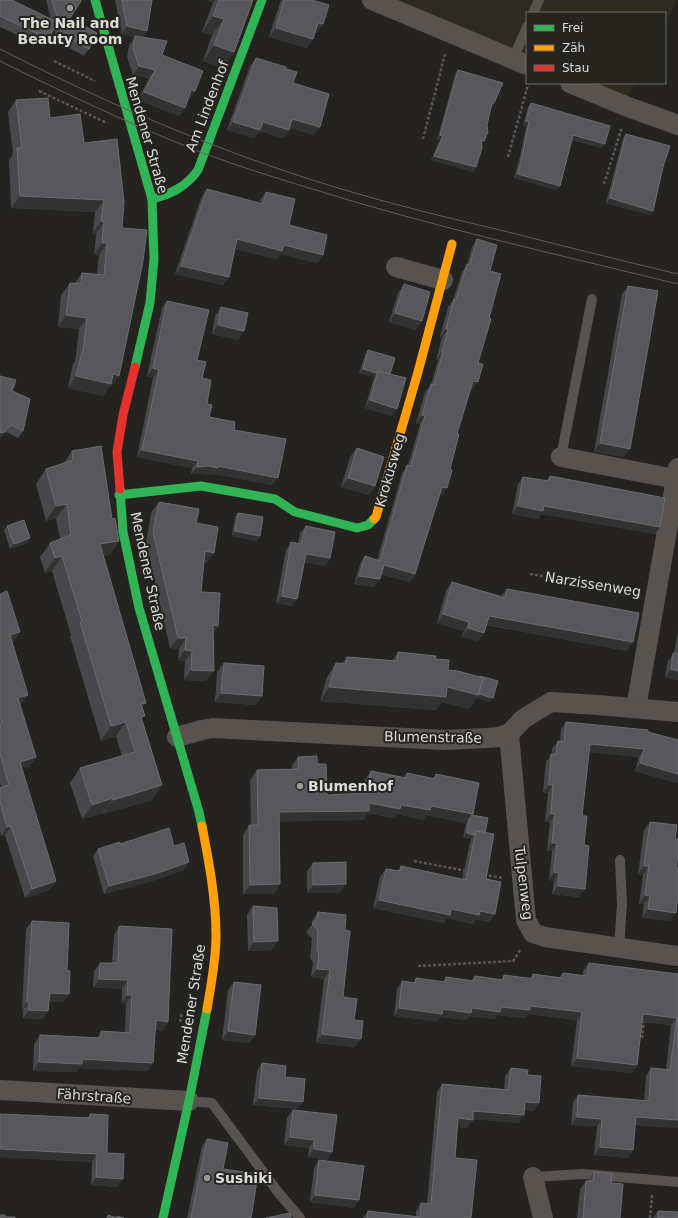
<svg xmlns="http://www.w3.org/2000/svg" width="678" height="1218" viewBox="0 0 678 1218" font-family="'DejaVu Sans',sans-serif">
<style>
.built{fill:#2d2b1f}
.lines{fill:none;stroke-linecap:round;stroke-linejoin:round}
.path{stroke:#5a5654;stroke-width:2.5;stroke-dasharray:3 2;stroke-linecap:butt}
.lane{stroke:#59534f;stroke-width:10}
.street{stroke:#59534f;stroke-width:20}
.fast{stroke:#30b455;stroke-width:9}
.slow{stroke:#ff9f0a;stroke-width:9}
.jam{stroke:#e5322d;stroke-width:9}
.tram{stroke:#615e5b;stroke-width:1}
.wall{fill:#48474c}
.shaded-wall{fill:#333233}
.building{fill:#58575b;stroke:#6d6c6e}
.poi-dot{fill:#9c9b97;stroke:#25241e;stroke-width:1.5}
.labels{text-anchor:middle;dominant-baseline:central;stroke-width:4;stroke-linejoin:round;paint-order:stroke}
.poi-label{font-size:14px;font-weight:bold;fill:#dddcd8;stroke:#25241e;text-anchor:start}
.street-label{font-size:14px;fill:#dddcd8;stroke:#25241e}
</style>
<rect width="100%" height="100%" fill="#24231f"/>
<!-- built -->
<g class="built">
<polygon points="395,0 677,0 665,24 665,13 527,13 527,55"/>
<polygon points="592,83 635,83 628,98"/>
</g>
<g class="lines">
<!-- path -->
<g class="path">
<polyline points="54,61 95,81"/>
<polyline points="39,91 107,123"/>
<polyline points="423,139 445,54"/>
<polyline points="508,157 528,85"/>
<polyline points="604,184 622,127"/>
<polyline points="530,574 636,591"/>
<polyline points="414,861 467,871"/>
<polyline points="484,875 503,878"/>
<polyline points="418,966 513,961 521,949"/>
<polyline points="180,1022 182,1012"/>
<polyline points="642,1038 644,1020"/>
<polyline points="650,1218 652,1195"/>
</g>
<!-- lane -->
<g class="lane">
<polyline points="533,13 539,0"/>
<polyline points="513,59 527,27"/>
<polyline points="561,457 592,299"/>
<polyline points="619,948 622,904 620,860"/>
<polyline points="189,1101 212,1103 278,1192 300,1218"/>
<polyline points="533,1177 583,1174 678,1182"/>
</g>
<!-- street -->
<g class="street">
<polyline points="372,0 527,65"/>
<polyline points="570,83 628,107 678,125"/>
<polyline points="396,267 443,280"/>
<polyline points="561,457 676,479"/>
<polyline points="636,708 678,468"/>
<polyline points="509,734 526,920 533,933 545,937 678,956"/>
<polyline points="177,737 202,730 213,728 444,740 487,738 498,737 509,734 523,719 551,702 598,705 678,712"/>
<polyline points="0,1090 189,1101"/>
<polyline points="533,1177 543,1218"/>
</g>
<!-- fast -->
<g class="fast">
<polyline points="95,0 152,199 154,259 150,303 135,367"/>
<path d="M152,199c19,-5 34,-12 46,-29l64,-170"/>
<polyline points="120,489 123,532 139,608 199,812 202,826"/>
<polyline points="119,495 201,486 275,499 295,512 357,528 368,525 374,519"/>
<polyline points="163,1218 189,1101 207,1009"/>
</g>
<!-- slow -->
<g class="slow">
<polyline points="374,519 376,517 418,372 452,244"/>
<path d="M202,826c7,36 14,73 14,110 0,24 -5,49 -9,73"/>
</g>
<!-- jam -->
<polyline class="jam" points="120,489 117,452 123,415 135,367"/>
<!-- tram -->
<g class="tram">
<path d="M0,49c92,47 187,89 285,122 70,24 142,42 215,59 59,15 119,30 178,44"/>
<path d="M0,61c66,33 134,65 203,92 35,13 70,24 106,35 121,38 246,66 369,96"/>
</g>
</g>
<!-- wall -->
<g class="wall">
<polygon points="0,0 51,20 46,0 81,0 70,18 89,49 84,56 57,41 54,29 49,39 43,47 0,27"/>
<polygon points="115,0 152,0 143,37 162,55 195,91 189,100 188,100 179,116 138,100 149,78 133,75 127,57 129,45 135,37 122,34"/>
<polygon points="206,0 253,0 234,52 223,68 203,61 212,35 202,32 213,3"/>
<polygon points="281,0 312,0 317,33 315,33 313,39 307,48 269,37"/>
<polygon points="256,58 286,69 293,83 314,135 289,128 289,130 283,138 260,131 254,138 227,130 250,66"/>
<polygon points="458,70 494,103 491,108 476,167 473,172 431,160 440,140 437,140 455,75"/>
<polygon points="16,100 50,118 84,143 122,228 119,376 111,387 109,387 103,396 68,388 73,364 75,362 79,329 58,327 61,295 70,283 75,283 82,273 97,274 99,255 94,255 96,234 93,233 95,212 11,208 9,160 13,154 8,112"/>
<polygon points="531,103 602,148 572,140 560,186 556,190 514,178 520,156 526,127 523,126 528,107"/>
<polygon points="626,134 650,215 606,203 623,138"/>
<polygon points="207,189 260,203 260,200 266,192 289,225 323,255 317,263 281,254 276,259 235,249 229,277 223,285 175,274 201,198"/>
<polygon points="477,239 490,271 489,318 478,363 472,390 470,390 457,434 441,496 439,495 415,574 410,582 381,574 374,587 354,584 360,564 365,556 377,560 402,473 408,465 420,424 416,423 425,392 431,385 438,360 436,360 442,337 440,337 448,307 453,300 462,272 467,265 472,247"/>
<polygon points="404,284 416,330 389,322 398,293"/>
<polygon points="628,286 624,457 594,452 622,294"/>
<polygon points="167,301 197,360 202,378 209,417 234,430 272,485 214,474 213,475 203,474 191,474 192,468 137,457 153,377 147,376 162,308"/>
<polygon points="221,307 238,340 212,334 215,316"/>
<polygon points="368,350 390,374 392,416 365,408 374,377 359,373 365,355"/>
<polygon points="0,376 12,391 23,431 18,438 6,432 0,438"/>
<polygon points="357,448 375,486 369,495 341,487 350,457"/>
<polygon points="72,451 112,519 119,541 109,555 103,556 146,703 142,708 142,719 162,785 152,800 103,814 103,813 82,819 70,783 80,768 122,756 116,736 101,741 70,636 71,635 52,571 45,573 40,557 50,543 60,539 56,518 46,521 36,484 46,469 63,464"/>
<polygon points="550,476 660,527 655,534 541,514 538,519 512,514 518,484 523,477 546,481"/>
<polygon points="159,502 196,523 214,553 206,563 204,563 201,592 218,626 213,633 206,681 184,680 185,661 178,660 179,649 170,648 146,543 151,513"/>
<polygon points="238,513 257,541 232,536 235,517"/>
<polygon points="7,526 27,543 10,549 4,530"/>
<polygon points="306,526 330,558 325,566 304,562 297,599 291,606 276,603 286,550 291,542 298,544 300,533"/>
<polygon points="452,582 501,596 507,589 633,642 627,651 486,625 484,633 478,641 462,637 464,631 437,623 446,591"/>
<polygon points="0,594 20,632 14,641 12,642 22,703 20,704 30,766 22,768 50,890 25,898 5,835 1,836 0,831 0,788 1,787 0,783"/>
<polygon points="678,630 678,680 665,677 668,661 674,653"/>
<polygon points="398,652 435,659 448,670 490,702 476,698 469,709 442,702 436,710 320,701 327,677 336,663 342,663 347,657 392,661"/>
<polygon points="224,663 256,705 215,702 217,672"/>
<polygon points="566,722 648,732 678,740 678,782 677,783 635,771 639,757 589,752 582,816 579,897 552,894 554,881 549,880 552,851 547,851 550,822 545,822 548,793 543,792 546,762 552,754 552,749 558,741 560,741 561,729"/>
<polygon points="298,757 317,764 327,795 362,794 364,781 371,771 404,777 407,773 433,778 436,774 473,814 472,815 485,833 486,879 495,914 489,922 476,919 473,924 447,918 444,923 373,908 380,877 386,869 397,871 401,866 462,879 471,839 463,838 466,823 426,815 423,820 397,814 394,818 367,813 363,820 279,821 280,884 274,894 243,894 243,835 249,825 251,825 250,780 257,770 292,769 292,766"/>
<polygon points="650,822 675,839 670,921 642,918 644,904 639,904 643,875 638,874 644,830"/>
<polygon points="120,844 174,846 184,870 152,881 104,894 93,856 98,849"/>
<polygon points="313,863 340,893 307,893 307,871"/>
<polygon points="253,906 272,950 248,951 247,915"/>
<polygon points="318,912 345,930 343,997 354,1020 355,1047 316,1043 324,979 311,977 313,962 310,958 312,938 306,932 312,925 312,921"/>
<polygon points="32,921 67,971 69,994 63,1002 49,1001 48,1011 42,1019 23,1018 23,1010 22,1010 26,929"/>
<polygon points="119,926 168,1022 162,1031 155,1029 148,1071 79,1068 76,1072 33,1071 34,1044 40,1035 97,1038 101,1031 125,1032 126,1004 122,1003 122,989 93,987 94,971 100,963 112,963 114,935"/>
<polygon points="589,963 678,974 678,1128 635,1125 633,1150 628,1158 594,1155 597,1126 571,1125 573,1102 578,1095 644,1101 646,1076 651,1068 666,1069 671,1025 642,1022 637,1065 632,1073 571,1066 577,1020 528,1014 524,1018 498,1015 495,1019 469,1016 466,1020 440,1017 436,1021 394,1016 397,989 402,981 413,983 416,978 443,982 446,977 471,981 475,976 501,980 504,975 530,978 533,974 559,978 563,973 583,975 583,971"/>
<polygon points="234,982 255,1035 249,1043 222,1040 228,990"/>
<polygon points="262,1063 285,1077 298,1109 253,1105 257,1071"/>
<polygon points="511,1068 527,1075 534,1111 524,1110 519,1123 473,1119 467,1128 458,1127 455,1158 471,1218 363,1218 368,1211 416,1217 416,1211 421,1203 427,1204 437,1092 442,1084 504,1089 505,1076"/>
<polygon points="293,1110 337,1115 327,1160 308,1157 309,1148 284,1145 287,1118"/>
<polygon points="0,1114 87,1118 90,1114 107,1153 117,1187 91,1185 92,1162 0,1157"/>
<polygon points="207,1139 223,1169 251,1218 187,1218 202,1146"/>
<polygon points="319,1160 354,1208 310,1202 314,1168"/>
<polygon points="594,1172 611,1183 620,1218 577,1218 580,1189 586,1181 588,1181"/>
<polygon points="658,1211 678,1218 653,1218"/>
</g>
<!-- shaded-wall -->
<g class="shaded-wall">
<polygon points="206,0 215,0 213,3"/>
<polygon points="213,16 224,19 212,35 202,32"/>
<polygon points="318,23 323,24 317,33 312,32"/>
<polygon points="127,26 147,31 142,39 135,36 135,37 122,34"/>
<polygon points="276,28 313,39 307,48 269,37"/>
<polygon points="214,45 234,52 223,68 203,61"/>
<polygon points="139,66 155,70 149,78 133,75"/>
<polygon points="191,90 195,91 189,100 185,99"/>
<polygon points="144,92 185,108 179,116 138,100"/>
<polygon points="292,119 320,127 314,135 286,127"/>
<polygon points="526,121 529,122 526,127 523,126"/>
<polygon points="233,122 263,122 289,130 283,138 260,131 254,138 227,130"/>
<polygon points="440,135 443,136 440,140 437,140"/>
<polygon points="573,135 605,144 602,148 570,139"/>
<polygon points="434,156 476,167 473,172 431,160"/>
<polygon points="518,174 560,186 556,190 514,178"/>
<polygon points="20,196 104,200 95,212 11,208"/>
<polygon points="610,198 653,211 650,215 606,203"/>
<polygon points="101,221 104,222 96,234 93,233"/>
<polygon points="237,239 284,245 323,255 317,263 281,254 276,259 231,248"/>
<polygon points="102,243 107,243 99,255 94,255"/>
<polygon points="181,266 229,277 223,285 175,274"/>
<polygon points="395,313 422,321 416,330 389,322"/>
<polygon points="66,315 87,318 79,329 58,327"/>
<polygon points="218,325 244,331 238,340 212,334"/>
<polygon points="446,329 448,330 442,337 440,337"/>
<polygon points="442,352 443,352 438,360 436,360"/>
<polygon points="153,368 159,370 153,377 147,376"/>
<polygon points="363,369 377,373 374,377 359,373"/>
<polygon points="113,374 119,376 111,387 109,387 103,396 68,388 76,376"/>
<polygon points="473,381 478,382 472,390 468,389"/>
<polygon points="370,400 397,409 392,416 365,408"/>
<polygon points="422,415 425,416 420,424 416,423"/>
<polygon points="11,425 6,432 0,438 0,433"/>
<polygon points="600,443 630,449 624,457 594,452"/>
<polygon points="142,450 198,461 192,468 137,457"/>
<polygon points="208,466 218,466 278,478 272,485 214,474 213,475 203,474 191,474 197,467"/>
<polygon points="348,478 375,486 369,495 341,487"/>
<polygon points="442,487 447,488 441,496 436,494"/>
<polygon points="67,504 56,518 46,521 56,506"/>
<polygon points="518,506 544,506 660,527 655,534 541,514 538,519 512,514"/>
<polygon points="235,531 260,536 257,541 232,536"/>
<polygon points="30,538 27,543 10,549 14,544"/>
<polygon points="119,541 109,555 90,558 100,544"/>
<polygon points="205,551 214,553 206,563 198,562"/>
<polygon points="306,554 330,558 325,566 300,561"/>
<polygon points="62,556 52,571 45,573 55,558"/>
<polygon points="384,565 415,574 410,582 378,573"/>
<polygon points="359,576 380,579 374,587 354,584"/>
<polygon points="282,596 297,599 291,606 276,603"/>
<polygon points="443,614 469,622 464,631 437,623"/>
<polygon points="489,616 633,642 627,651 483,624"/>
<polygon points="213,625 218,626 211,636"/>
<polygon points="468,628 484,633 478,641 462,637"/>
<polygon points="20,632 14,641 4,644 10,635"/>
<polygon points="178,638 186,638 179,649 170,648"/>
<polygon points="185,650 192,651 185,661 178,660"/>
<polygon points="671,669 678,671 678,680 665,677"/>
<polygon points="191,670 214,671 206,681 184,680"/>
<polygon points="329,687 447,687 475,693 493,698 490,702 476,698 469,709 442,702 436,710 320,701"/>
<polygon points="221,693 262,696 256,705 215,702"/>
<polygon points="28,695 22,703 12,706 18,698"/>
<polygon points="146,703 136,717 141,704"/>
<polygon points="126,722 116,736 101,741 111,726"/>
<polygon points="590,744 644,749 639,757 584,752"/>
<polygon points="36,757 30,766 14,771 20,762"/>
<polygon points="640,763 678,774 678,782 677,783 635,771"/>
<polygon points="162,785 152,800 103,814 113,800"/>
<polygon points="549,785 553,785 548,793 543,792"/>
<polygon points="113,798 103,813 82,819 92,805"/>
<polygon points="369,803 431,806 473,814 466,824 426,815 423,820 397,814 394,818 367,813 363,820 273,822 279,812"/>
<polygon points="551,814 555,814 550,822 545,822"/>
<polygon points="11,826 5,835 1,836 7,827"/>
<polygon points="467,833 474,835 471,839 463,838"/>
<polygon points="552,843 557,843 552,851 547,851"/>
<polygon points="189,862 184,870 152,881 104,894 109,886"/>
<polygon points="644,866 649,866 643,875 638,874"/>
<polygon points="554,872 559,873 554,881 549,880"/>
<polygon points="56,881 50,890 25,898 32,889"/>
<polygon points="280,884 274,894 243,894 250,885"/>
<polygon points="346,884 340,893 307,893 313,885"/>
<polygon points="558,886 585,889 579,897 552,894"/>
<polygon points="645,895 650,896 644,904 639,904"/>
<polygon points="379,900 451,909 480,911 495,914 489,922 476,919 473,924 447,918 444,923 373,908"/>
<polygon points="648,909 676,913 670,921 642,918"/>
<polygon points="278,941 272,950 248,951 254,942"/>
<polygon points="317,969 330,970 324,979 311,977"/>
<polygon points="99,979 128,980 122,989 93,987"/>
<polygon points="50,993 69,994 63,1002 45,1001"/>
<polygon points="127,995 132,995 126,1004 122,1003"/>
<polygon points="27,1002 29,1002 23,1010 22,1010"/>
<polygon points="530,1006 582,1012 577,1020 528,1014 524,1018 498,1015 495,1019 469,1016 466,1020 440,1017 436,1021 394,1016 399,1008 443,1009"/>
<polygon points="29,1010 48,1011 42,1019 23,1018"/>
<polygon points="643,1014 677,1018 671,1025 638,1021"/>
<polygon points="156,1020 168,1022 162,1031 150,1028"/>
<polygon points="228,1031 255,1035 249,1043 222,1040"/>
<polygon points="322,1034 361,1039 355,1047 316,1043"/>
<polygon points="577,1058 637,1065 632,1073 571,1066"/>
<polygon points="82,1059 153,1063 148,1071 79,1068 76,1072 33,1071 39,1062"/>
<polygon points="259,1098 303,1102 298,1109 253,1105"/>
<polygon points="525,1102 539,1103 534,1111 519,1110"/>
<polygon points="473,1111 524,1115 519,1123 468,1119"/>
<polygon points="577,1117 602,1119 597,1126 571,1125"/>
<polygon points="636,1117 678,1120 678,1128 631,1124"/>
<polygon points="458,1118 473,1120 467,1128 453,1126"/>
<polygon points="290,1137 314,1140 309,1148 284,1145"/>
<polygon points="600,1147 633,1150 628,1158 594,1155"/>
<polygon points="0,1149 97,1154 92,1162 0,1157"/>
<polygon points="314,1149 332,1152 327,1160 308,1157"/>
<polygon points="96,1177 123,1179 117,1187 91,1185"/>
<polygon points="315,1195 359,1200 354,1208 310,1202"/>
</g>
<!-- building -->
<g class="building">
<polygon points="0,0 12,0 57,22 49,39 0,16"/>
<polygon points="52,0 81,0 81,1 70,18 97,33 89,49 62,34"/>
<polygon points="122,0 152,0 147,31 127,26"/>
<polygon points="219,0 253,0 234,52 214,45 224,19 213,16"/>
<polygon points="284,0 312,0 329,5 323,24 318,23 313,39 276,28"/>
<polygon points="135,36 167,41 162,55 203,71 195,91 191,90 185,108 144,92 155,70 139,66 133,48"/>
<polygon points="256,58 286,67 286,69 297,72 293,83 329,94 320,127 292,119 289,130 263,122 260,130 233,122"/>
<polygon points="458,70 503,83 494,103 492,103 487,125 488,132 484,141 481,140 482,148 476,167 434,156 443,136 440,135"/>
<polygon points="48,98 50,118 80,114 84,143 117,139 124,202 122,228 147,230 143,261 119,376 113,374 111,384 76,376 82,352 83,352 87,318 66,315 70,283 81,284 82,273 104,275 107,243 102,243 104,222 101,221 104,200 20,196 17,148 22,148 16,100"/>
<polygon points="531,103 610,126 605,144 573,135 560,186 518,174 523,152 529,122 526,121"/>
<polygon points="626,134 670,146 663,167 653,211 610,198"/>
<polygon points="207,189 263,204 266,192 295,199 289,225 327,235 323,255 284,245 282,251 237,239 229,277 181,266"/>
<polygon points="477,239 497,245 490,271 501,274 489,318 491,319 478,363 483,364 478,382 473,381 457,434 459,434 450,469 452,470 447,488 442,487 415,574 384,565 380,579 359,576 365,556 380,561 407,465 411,466 425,416 422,415 431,384 434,385 443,352 442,352 448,330 446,329 454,299 456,300 467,264 470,265"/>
<polygon points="404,284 430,292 422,321 395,313"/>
<polygon points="628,286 658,291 630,449 600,443"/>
<polygon points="167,301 209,310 197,360 206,362 202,378 211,380 207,404 212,405 209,417 235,422 234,430 286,439 278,478 218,466 218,468 208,466 197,467 198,461 142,450 159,370 153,368"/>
<polygon points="221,307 248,313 244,331 218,325"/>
<polygon points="368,350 395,358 390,374 378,371 377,373 363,369"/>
<polygon points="378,371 406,378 397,409 370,400"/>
<polygon points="0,376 16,380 12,391 30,399 23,431 11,425 5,432 0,433"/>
<polygon points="101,446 112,519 115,518 119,541 100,544 146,703 141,704 145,716 141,717 162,785 113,800 113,798 92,805 80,768 135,752 126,722 111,726 80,622 82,621 62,556 55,558 50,543 71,535 67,504 56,506 46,469 73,460 72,451"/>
<polygon points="357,448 384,457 375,486 348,478"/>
<polygon points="550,476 665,498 660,527 544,506 543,511 518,506 523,477 549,481"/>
<polygon points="159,502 199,509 196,523 218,527 214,553 205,551 201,592 220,593 218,626 213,625 214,671 191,670 192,651 185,650 186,638 178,638 153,532"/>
<polygon points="238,513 263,517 260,536 235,531"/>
<polygon points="24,520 30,538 14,544 7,526"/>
<polygon points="306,526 335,532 330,558 306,554 297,599 282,596 291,542 301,544"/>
<polygon points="452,582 505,598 507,589 639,613 633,642 489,616 484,633 468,628 469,622 443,614"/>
<polygon points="7,591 20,632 10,635 28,695 18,698 36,757 20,762 56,881 32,889 11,826 7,827 0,802 0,788 9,785 0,754 0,723 2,722 0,716 0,594"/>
<polygon points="398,652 436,656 435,659 449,660 448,670 458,671 483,678 478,695 447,687 446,697 329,687 336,663 346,664 347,657 397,661"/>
<polygon points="678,652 678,671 671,669 673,653 678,654"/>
<polygon points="224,663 264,666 262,696 221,693"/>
<polygon points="480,676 498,681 493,698 479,694 483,678 479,677"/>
<polygon points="566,722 648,730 648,732 678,740 678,774 640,763 644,749 590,744 582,816 587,816 584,845 589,846 585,889 558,886 559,873 554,872 557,843 552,843 555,814 551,814 553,785 549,785 551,754 556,755 558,741 564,742"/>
<polygon points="317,756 317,764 326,764 327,795 366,793 371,771 406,778 407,773 435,779 436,774 479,783 473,814 431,806 430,810 401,805 400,809 369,803 369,811 279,812 280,884 250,885 249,825 258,825 257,770 299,769 298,757"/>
<polygon points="472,815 488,818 485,833 476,831 474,835 467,833 469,819"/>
<polygon points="650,822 677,825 675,839 678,839 678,855 676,868 678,868 678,894 676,913 648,909 650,896 645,895 649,866 644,866"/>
<polygon points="169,828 174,846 184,843 189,862 158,873 109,886 98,849 120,842 120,844"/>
<polygon points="476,831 494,834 486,879 501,882 495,914 480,911 479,915 451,909 450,915 379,900 386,869 400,871 401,866 466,880"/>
<polygon points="346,862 346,884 313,885 313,863"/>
<polygon points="253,906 277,908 278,941 254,942"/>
<polygon points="318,912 346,915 345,930 350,931 343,997 357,999 354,1020 363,1021 361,1039 322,1034 330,970 317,969 319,953 317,950 318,930 312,924 317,919"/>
<polygon points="32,921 69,923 67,971 70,971 69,994 50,993 48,1011 29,1010 29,1002 27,1002"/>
<polygon points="119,926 172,929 168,1022 156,1020 153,1063 82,1059 82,1064 39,1062 40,1035 101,1038 101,1031 130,1033 132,995 127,995 128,980 99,979 100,963 118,963"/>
<polygon points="589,963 678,974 678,1120 636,1117 633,1150 600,1147 602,1119 577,1117 578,1095 649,1101 651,1068 670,1070 677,1018 643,1014 637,1065 577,1058 582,1012 530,1006 530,1010 501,1007 500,1012 472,1008 471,1013 443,1009 442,1014 399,1008 402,981 415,983 416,978 445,982 446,977 474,981 475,976 503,980 504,975 533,979 533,974 562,978 563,973 587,976"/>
<polygon points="234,982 261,985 255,1035 228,1031"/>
<polygon points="262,1063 286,1066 285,1077 305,1079 303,1102 259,1098"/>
<polygon points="511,1068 528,1070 527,1075 541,1076 539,1103 525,1102 524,1115 473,1111 473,1120 458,1118 455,1158 477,1160 471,1218 367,1218 368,1211 420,1217 421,1203 431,1204 442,1084 508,1090"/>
<polygon points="293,1110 337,1115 332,1152 314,1149 314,1140 290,1137"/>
<polygon points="0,1114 90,1118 90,1114 108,1115 107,1153 124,1154 123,1179 96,1177 97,1154 0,1149"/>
<polygon points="207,1139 228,1143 223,1169 258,1174 251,1218 191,1218"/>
<polygon points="319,1160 364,1166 359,1200 315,1195"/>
<polygon points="594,1172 612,1174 611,1183 623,1184 620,1218 583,1218 586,1181 593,1181"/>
<polygon points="658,1211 678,1212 678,1218 658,1218"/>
<polygon points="290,1213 291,1218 266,1218"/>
<polygon points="0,1215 5,1215 5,1217 15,1217 15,1218 0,1218"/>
<polygon points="108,1215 117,1218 117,1216 124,1218 107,1218"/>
</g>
<!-- markers -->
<g class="poi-dot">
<circle cx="70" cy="8" r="4"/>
<circle cx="300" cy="786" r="4"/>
<circle cx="207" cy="1178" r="4"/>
</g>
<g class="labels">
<!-- poi labels -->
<g class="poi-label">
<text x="70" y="23" text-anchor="middle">The Nail and<tspan x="70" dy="16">Beauty Room</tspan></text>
<text x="308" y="786">Blumenhof</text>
<text x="215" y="1178">Sushiki</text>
</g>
<!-- street labels -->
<g class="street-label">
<text transform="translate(207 106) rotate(-69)">Am Lindenhof</text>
<text transform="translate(147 135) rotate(74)">Mendener Straße</text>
<text transform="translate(390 470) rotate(-74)">Krokusweg</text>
<text transform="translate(148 571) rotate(78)">Mendener Straße</text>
<text transform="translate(593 584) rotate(9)">Narzissenweg</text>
<text transform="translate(433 737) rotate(1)">Blumenstraße</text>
<text transform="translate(524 883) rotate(83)">Tulpenweg</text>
<text transform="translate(191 1004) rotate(-81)">Mendener Straße</text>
<text transform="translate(94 1096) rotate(4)">Fährstraße</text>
</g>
</g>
<!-- legend -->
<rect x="526" y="12" width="140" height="72" fill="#25241e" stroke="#6f6e68"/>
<rect x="534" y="25" width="20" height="6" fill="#30b455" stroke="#6f6e68"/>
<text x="562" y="32" font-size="12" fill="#dddcd8">Frei</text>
<rect x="534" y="45" width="20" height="6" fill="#ff9f0a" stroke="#6f6e68"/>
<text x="562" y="52" font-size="12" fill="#dddcd8">Zäh</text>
<rect x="534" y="65" width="20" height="6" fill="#e5322d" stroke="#6f6e68"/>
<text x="562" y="72" font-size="12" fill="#dddcd8">Stau</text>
</svg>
